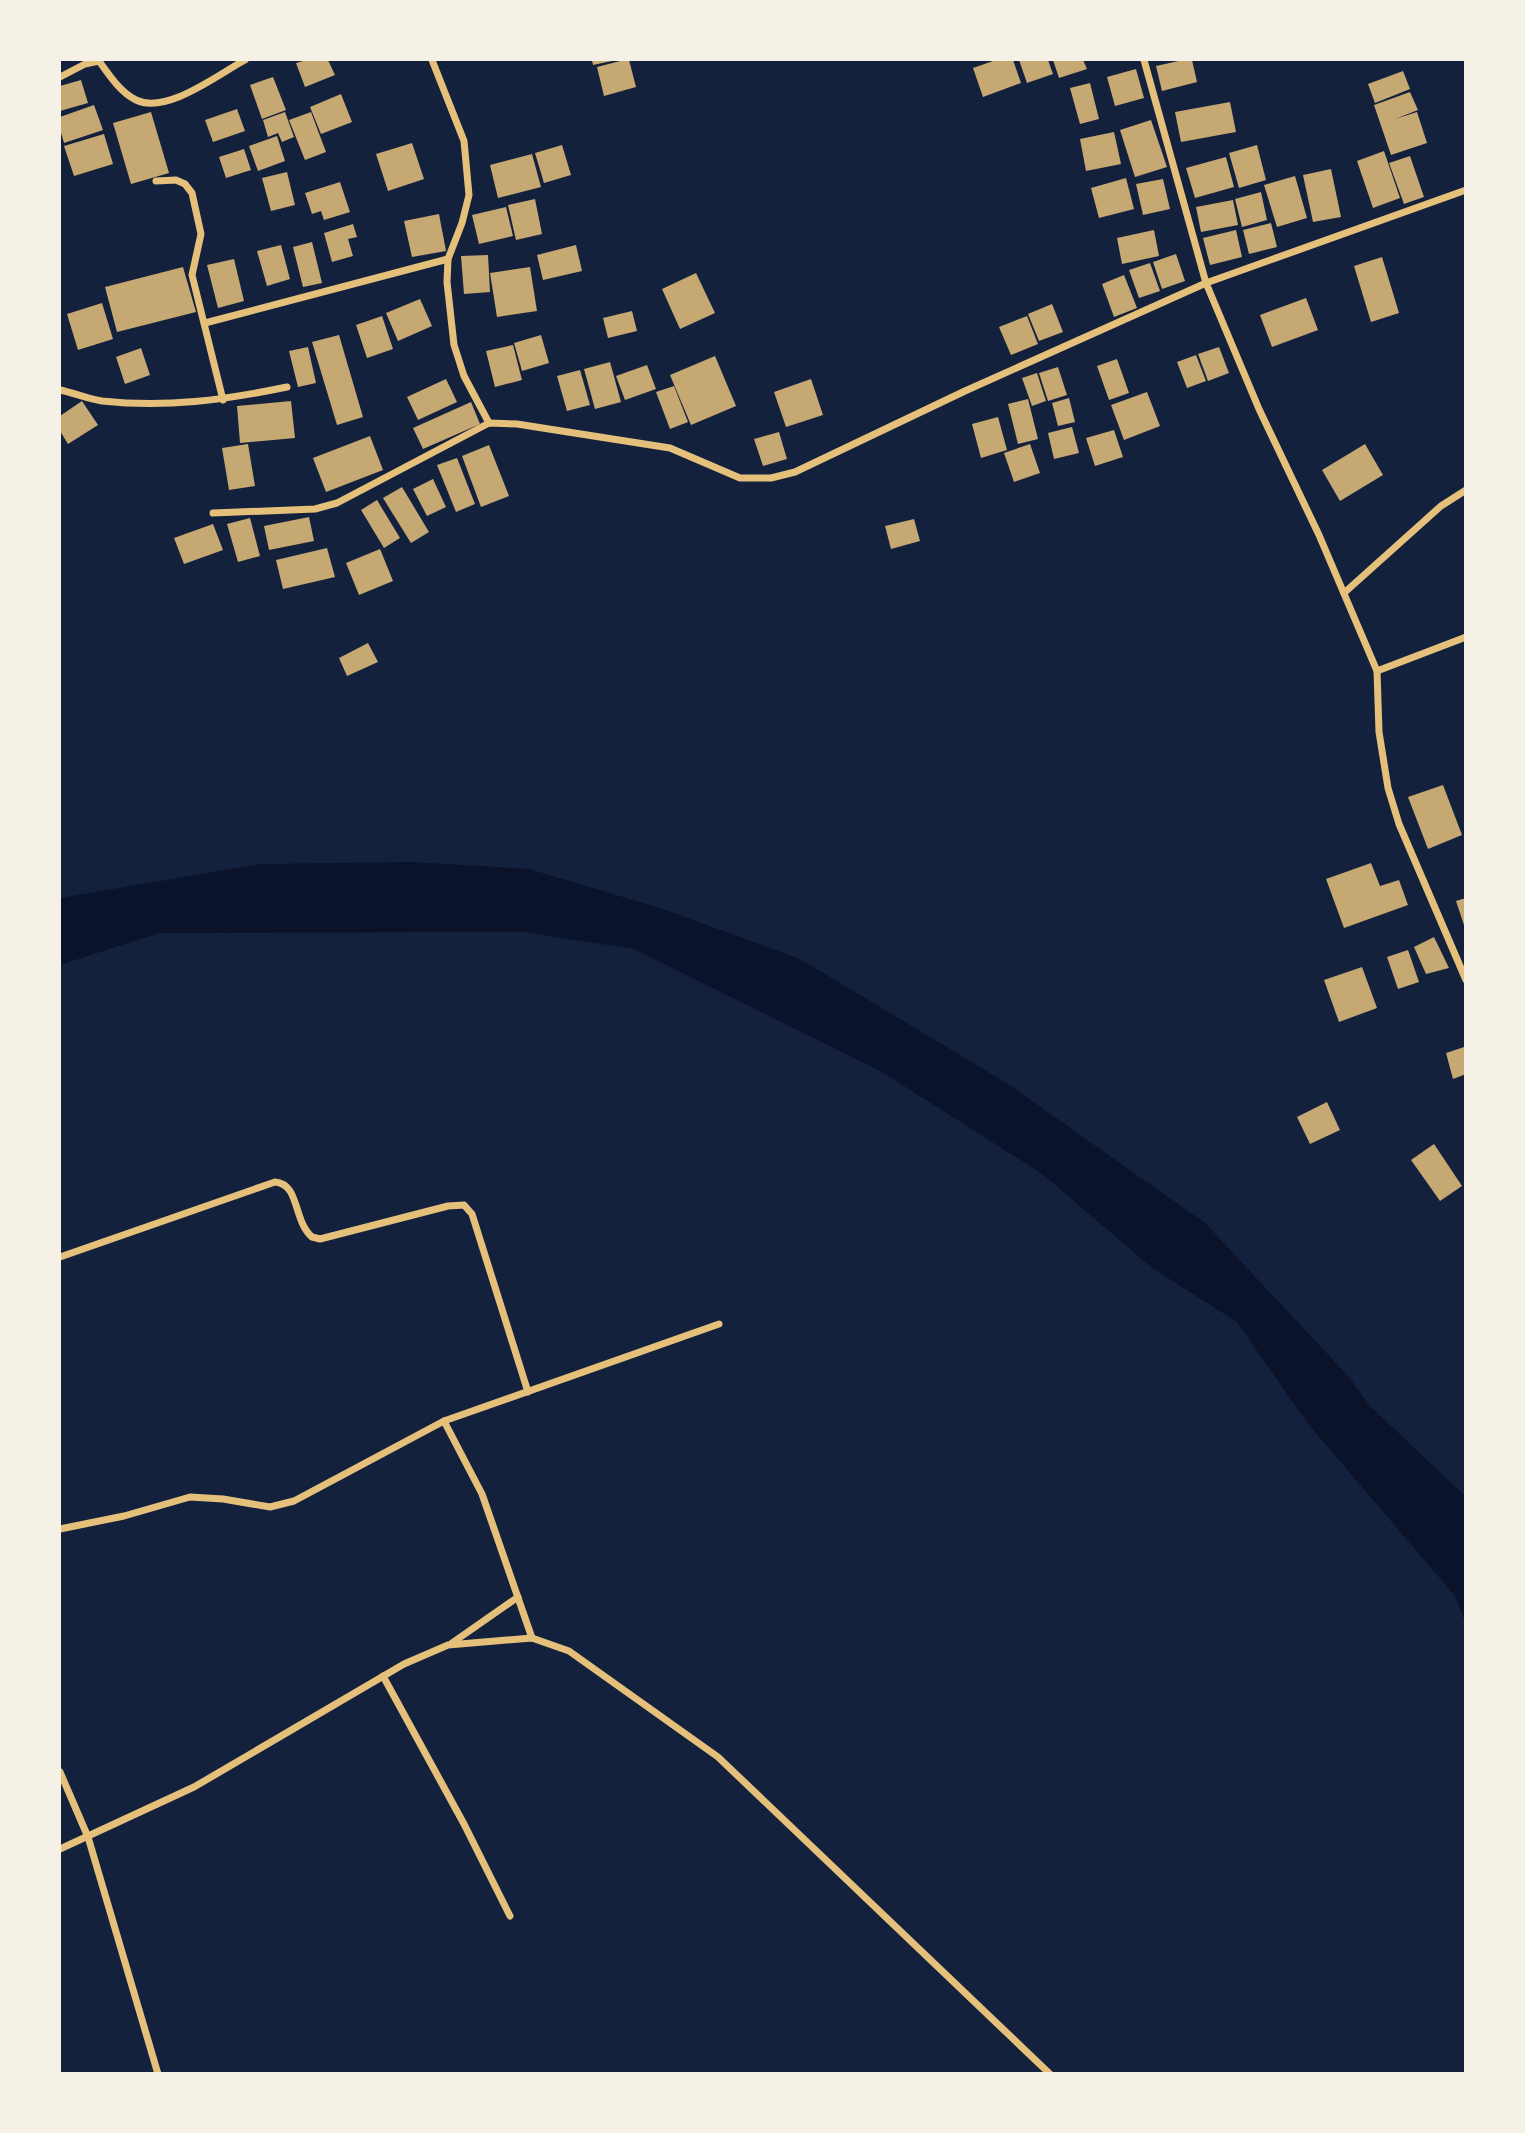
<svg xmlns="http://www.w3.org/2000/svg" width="1525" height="2133" viewBox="0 0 1525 2133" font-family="'Exo 2',sans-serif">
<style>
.water{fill:#0b132b}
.building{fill:#c6a872}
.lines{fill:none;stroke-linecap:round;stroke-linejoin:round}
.minor{stroke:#e5c07b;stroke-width:7}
</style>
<rect width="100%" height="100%" fill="#14213d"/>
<!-- water -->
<polygon class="water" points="411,862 529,869 663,909 800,959 1008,1084 1205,1223 1349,1377 1370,1406 1465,1496 1465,1622 1455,1596 1308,1424 1237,1322 1152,1268 1041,1173 882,1072 634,949 523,932 159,933 60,965 60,898 261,864"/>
<!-- building -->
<g class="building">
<polygon points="307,60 328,60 335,75 305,87 296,63"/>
<polygon points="592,60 612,60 612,61 593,65"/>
<polygon points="624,60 629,60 636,87 604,96 597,67"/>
<polygon points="996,60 1013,60 1021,83 983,97 973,68"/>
<polygon points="1019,60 1048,60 1053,74 1027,83"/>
<polygon points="1053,60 1083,60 1087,69 1059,78"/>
<polygon points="1183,60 1192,60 1197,82 1162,91 1156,66"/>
<polygon points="1136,69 1144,98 1115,106 1107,77"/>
<polygon points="1403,71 1410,89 1375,103 1368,84"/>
<polygon points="273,77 286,110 262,119 250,85"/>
<polygon points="81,80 88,103 60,111 60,86"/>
<polygon points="1090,83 1099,119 1080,124 1070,88"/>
<polygon points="1410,92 1418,110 1395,119 1417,112 1427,143 1391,155 1374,105"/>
<polygon points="341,94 352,122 321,134 310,107"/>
<polygon points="1230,102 1236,132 1181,142 1175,112"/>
<polygon points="94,105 103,130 64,143 60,129 60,117"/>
<polygon points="237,109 245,131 213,142 205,120"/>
<polygon points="151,112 169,173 131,184 113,123"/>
<polygon points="285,112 294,137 282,142 278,133 268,137 263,120"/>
<polygon points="311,112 326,152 305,160 289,120"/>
<polygon points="1151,120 1167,167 1135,177 1120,130"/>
<polygon points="1114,132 1121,164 1086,171 1080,139"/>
<polygon points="104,134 113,164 74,176 64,146"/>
<polygon points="277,136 285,161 258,171 249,146"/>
<polygon points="412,143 424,179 388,191 376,154"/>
<polygon points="562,145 571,175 544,183 535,153"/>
<polygon points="1257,145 1266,180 1239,188 1229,153"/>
<polygon points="244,149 251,170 226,178 219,157"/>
<polygon points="1384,151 1400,198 1373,208 1357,161"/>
<polygon points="532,154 541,187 498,198 490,165"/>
<polygon points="1410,156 1424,197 1404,204 1389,163"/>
<polygon points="1226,157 1234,187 1195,198 1186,168"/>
<polygon points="1331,169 1341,217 1313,222 1303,175"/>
<polygon points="287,172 295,205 271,211 262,178"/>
<polygon points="1295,176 1307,218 1277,227 1264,185"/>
<polygon points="1126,178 1134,209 1099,218 1091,188"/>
<polygon points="1163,179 1170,209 1143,215 1136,184"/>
<polygon points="340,182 350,212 324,220 321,211 312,214 305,193"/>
<polygon points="1261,192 1267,220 1242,227 1235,199"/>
<polygon points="535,199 542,234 516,240 508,205"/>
<polygon points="1233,200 1238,225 1201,232 1196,207"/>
<polygon points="506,207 513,236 479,244 472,215"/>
<polygon points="439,214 446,251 412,257 404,221"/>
<polygon points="1271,223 1277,247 1249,254 1243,230"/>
<polygon points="353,224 357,237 348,239 353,256 332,262 324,233"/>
<polygon points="1154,230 1159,256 1122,264 1117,238"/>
<polygon points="1236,230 1242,257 1210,265 1203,238"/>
<polygon points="312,242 322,283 303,287 293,247"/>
<polygon points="281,245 290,279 267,286 257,251"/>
<polygon points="576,245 582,271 543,280 537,255"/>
<polygon points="1176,254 1185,281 1162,289 1153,262"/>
<polygon points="488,255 490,292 464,294 461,256"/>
<polygon points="1382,257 1399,313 1371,322 1354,266"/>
<polygon points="234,259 244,301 218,308 207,265"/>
<polygon points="1150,263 1160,291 1139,298 1129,270"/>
<polygon points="183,267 196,312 117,332 105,287"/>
<polygon points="530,267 537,311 497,317 490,273"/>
<polygon points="696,273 715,313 680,329 662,289"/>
<polygon points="1124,275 1137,308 1114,317 1102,284"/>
<polygon points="1306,298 1318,330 1272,347 1260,315"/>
<polygon points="420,299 432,326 398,341 386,313"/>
<polygon points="102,303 113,339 78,350 67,314"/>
<polygon points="1052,304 1063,332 1039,341 1028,314"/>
<polygon points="632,311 637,331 608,338 603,318"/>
<polygon points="382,316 393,349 367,358 356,325"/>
<polygon points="1027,316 1038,344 1011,355 999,327"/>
<polygon points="339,335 363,417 337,425 312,342"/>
<polygon points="541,335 549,363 522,371 514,343"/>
<polygon points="513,345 522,380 495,387 486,351"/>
<polygon points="308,347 316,383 298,387 289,351"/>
<polygon points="1219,347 1229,373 1208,381 1198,354"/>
<polygon points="141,348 150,375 125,384 116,357"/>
<polygon points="1196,355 1206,381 1187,388 1177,362"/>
<polygon points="715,356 736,406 691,425 670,375"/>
<polygon points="1117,359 1129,393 1109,400 1097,366"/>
<polygon points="610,362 621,402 595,409 584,369"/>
<polygon points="647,365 656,389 625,400 616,376"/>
<polygon points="1058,367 1067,395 1048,401 1039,373"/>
<polygon points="580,370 590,405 567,411 557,376"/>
<polygon points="1037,373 1046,401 1032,406 1022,378"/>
<polygon points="446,379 457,402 418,420 407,397"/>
<polygon points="811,379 823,415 786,427 774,392"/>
<polygon points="674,386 688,422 670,429 656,392"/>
<polygon points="1147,392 1160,426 1124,440 1111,405"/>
<polygon points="1069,398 1075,422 1058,426 1052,403"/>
<polygon points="1028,399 1038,439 1018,444 1008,404"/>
<polygon points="82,401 98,425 68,444 60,431 60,416"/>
<polygon points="291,401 295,438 240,443 237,406"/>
<polygon points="471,402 480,424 423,449 413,428"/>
<polygon points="998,417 1007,450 981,458 972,424"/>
<polygon points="1072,427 1079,453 1054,459 1048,433"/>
<polygon points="1114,430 1123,457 1095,466 1086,438"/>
<polygon points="779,432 787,459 763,466 754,439"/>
<polygon points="370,436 383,470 326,492 313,458"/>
<polygon points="248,444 255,486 229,490 222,448"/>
<polygon points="1030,444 1040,473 1014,482 1004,453"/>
<polygon points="1365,444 1383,475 1340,501 1322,470"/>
<polygon points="489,445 509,496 481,507 462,456"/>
<polygon points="457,458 475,504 456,512 437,465"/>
<polygon points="433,479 446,507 427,516 413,489"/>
<polygon points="402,487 429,532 411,543 383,498"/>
<polygon points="377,500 400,538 384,548 361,510"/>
<polygon points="309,517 314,541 269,550 264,526"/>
<polygon points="250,518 260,556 238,562 227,524"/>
<polygon points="914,519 920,541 891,549 885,526"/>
<polygon points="213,524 223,550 184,564 174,538"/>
<polygon points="327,548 335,577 283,589 276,560"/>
<polygon points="380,549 393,581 359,595 346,563"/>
<polygon points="368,643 378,662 347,676 339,658"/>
<polygon points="1443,785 1462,835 1428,849 1408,797"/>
<polygon points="1371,863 1380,886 1399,880 1408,905 1344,928 1326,879"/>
<polygon points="1466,898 1466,928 1465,928 1456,901"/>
<polygon points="1434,937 1449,968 1426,974 1414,947"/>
<polygon points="1408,950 1419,982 1398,989 1387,957"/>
<polygon points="1362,967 1377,1008 1339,1022 1324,980"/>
<polygon points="1464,1047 1466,1074 1453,1079 1446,1053"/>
<polygon points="1327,1102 1340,1130 1310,1144 1297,1117"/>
<polygon points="1434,1144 1462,1186 1440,1201 1411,1160"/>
</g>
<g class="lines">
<!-- minor -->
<g class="minor">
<polyline points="432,60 464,141 469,195 462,223 448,259 447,282 454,345 464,376 489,423"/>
<polyline points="1144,60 1206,283 1259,409 1319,535 1377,671 1379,732 1388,788 1399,824 1466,980"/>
<path d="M60,77l25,-13 14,-3c10,14 21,31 37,39 31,15 84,-27 109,-40"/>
<polyline points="156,181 176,180 185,184 192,193 201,234 192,275 223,400"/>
<polyline points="205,323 448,259"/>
<path d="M60,390c14,3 28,9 42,11 64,7 122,-1 185,-14"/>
<polyline points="213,513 315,509 337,503 489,423 517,424 670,448 740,478 771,478 795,472 965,391 1206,283 1466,190"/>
<polyline points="1344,593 1441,506 1466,490"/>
<polyline points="1377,671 1466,637"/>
<path d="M60,1257l215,-75c25,2 18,39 37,55l8,2 128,-33 16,-1 8,9 56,178"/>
<polyline points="444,1421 482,1494 532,1638"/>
<polyline points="60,1529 124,1516 190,1497 223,1499 270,1507 294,1501 444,1421 719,1324"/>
<polyline points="452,1643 518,1597"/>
<polyline points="383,1676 464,1824 510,1916"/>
<polyline points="60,1772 88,1837 158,2074"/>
<polyline points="60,1849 194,1787 404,1664 448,1645 532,1638 569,1651 718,1757 1050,2074"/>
</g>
</g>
<!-- border -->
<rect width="1525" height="2133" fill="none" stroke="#f6f1e7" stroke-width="122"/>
</svg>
